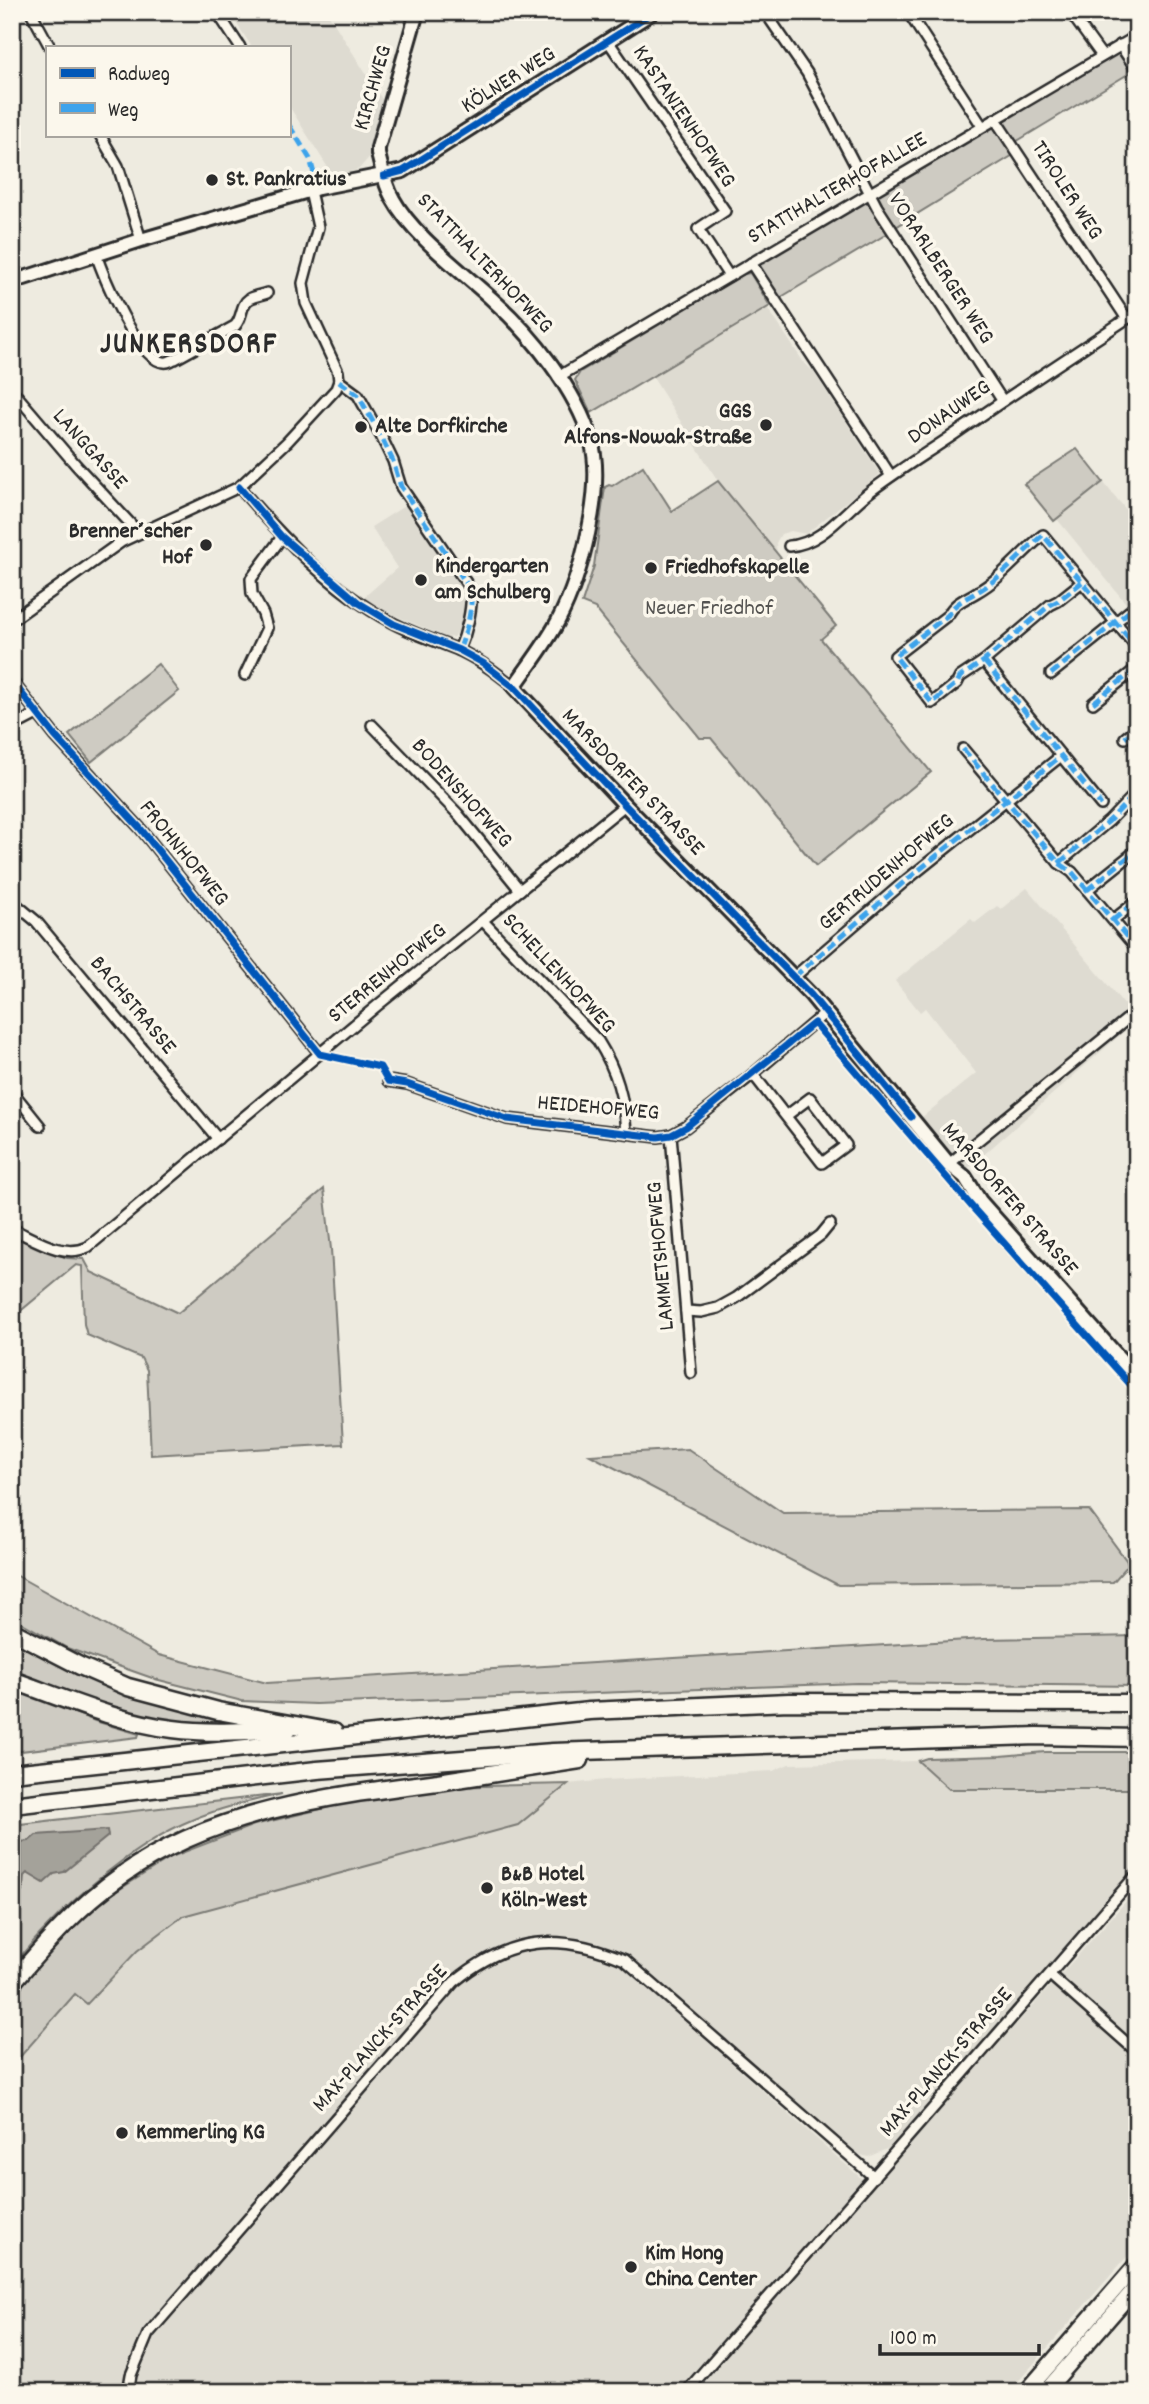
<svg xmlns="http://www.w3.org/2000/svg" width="1149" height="2404" viewBox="0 0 1149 2404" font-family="Dekko,sans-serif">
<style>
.built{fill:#dedbd1}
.green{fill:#cecbc2;stroke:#7c7b76;stroke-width:2}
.water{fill:#a4a29a;stroke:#74726e;stroke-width:2}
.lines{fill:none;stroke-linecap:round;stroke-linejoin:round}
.street-casing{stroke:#2b2b2b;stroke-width:14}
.secondary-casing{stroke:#2b2b2b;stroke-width:18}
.primary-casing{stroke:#2b2b2b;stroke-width:19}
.highway-casing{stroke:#2b2b2b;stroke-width:21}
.street{stroke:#fbf7ec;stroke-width:9}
.secondary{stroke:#fbf7ec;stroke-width:12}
.primary{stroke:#fbf7ec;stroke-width:14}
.highway{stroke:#fbf7ec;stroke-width:16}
.quiet{stroke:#3ea3eb;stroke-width:5;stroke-dasharray:10 5;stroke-linecap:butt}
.cycleway-casing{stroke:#fbf7ec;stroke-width:11}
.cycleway{stroke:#0057b8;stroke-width:7}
.poi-dot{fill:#2b2b2b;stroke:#fbf7ec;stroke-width:2.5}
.labels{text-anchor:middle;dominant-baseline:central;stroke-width:7;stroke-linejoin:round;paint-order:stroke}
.street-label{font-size:23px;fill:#2b2b2b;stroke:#fbf7ec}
.poi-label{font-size:23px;font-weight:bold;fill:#2b2b2b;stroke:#fbf7ec;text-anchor:start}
.park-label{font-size:23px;fill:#545351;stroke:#fbf7ec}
.district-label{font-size:30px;font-weight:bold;letter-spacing:2px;fill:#2b2b2b;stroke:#fbf7ec}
</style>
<rect width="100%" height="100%" fill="#eeebe0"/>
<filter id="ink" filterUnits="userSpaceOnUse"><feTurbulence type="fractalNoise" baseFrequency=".0143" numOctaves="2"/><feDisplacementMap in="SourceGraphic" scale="14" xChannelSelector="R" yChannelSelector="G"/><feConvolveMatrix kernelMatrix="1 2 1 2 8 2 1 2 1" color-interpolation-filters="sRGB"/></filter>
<g filter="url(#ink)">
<!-- built -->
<g class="built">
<polygon points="229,12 327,12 385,104 371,155 359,169 336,176 332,174 289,106 289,47 252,47"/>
<polygon points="767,307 804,363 813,371 880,474 806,534 791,531 781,534 776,543 777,554 718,481 652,376"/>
<polygon points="1103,482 1137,523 1137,601 1129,607 1057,519"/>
<polygon points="406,505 465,591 466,601 460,630 453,637 447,638 380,609 363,598 397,568 371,527"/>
<polygon points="1027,888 1137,1020 965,1171 921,1118 976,1073 925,1008 920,1012 895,981 971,919 975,923 997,906 1001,909"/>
<polygon points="1045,1752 1137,1752 1137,1864 891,2147 868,2157 854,2153 630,1955 594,1941 871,2187 1137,1889 1137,2245 1009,2392 12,2392 12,2066 75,1994 87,2004 137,1951 183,1916 518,1825 568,1784 606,1780 773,1771 789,1764 918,1761 927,1758"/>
</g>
<!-- green -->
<g class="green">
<polygon points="1119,50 1133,71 1014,143 1000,122"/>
<polygon points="995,125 1015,154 894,228 875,196"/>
<polygon points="869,198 890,232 778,299 756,264"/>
<polygon points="750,273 770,306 591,413 575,380 580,372 744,274"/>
<polygon points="1077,449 1103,482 1054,521 1024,484"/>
<polygon points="643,466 672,511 718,481 836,626 821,639 931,772 816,866 711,738 700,738 595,608 582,603 594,566 605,487 609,485 612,486"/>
<polygon points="158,664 179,691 91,762 69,735"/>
<polygon points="324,1189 331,1249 343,1444 151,1455 147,1370 141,1358 87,1335 84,1324 82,1266 76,1265 12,1318 12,1236 67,1258 84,1259 91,1272 178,1313"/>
<polygon points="688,1449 783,1513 1089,1510 1129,1564 1113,1582 838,1585 590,1455"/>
<polygon points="12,1573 159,1655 267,1683 984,1639 1137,1636 1137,1686 857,1683 316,1704 242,1701 155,1679 67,1648 12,1617"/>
<path d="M12,1638c65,39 137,63 210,82l1,4 -71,-5 -62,-18 -78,-31z"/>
<polygon points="12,1688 95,1721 139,1734 138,1737 12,1752"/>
<polygon points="1045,1752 1137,1752 1137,1783 1131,1789 949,1789 918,1761 927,1758 1001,1756"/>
<polygon points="568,1784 518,1825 183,1916 137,1951 87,2004 75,1994 12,2066 12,1994 24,1977 101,1901 171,1857 254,1825 342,1804 440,1787"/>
<path d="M282,1794c-30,7 -60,13 -88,25 -63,25 -141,95 -182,148v-142z"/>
</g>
<!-- water -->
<polygon class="water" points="107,1830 108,1836 64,1872 54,1874 44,1883 27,1873 24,1876 23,1890 20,1894 16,1894 12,1889 12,1843 29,1841 36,1835"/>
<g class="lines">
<defs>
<g id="street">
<polyline points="31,12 50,47"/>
<polyline points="217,12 240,47"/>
<polyline points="765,12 807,73 877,207 1002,400"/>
<polyline points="908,12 982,126"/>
<polyline points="1070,12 1102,56"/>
<polyline points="608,41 725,211 698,229 729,276"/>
<polyline points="1120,45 1137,70"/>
<polyline points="995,119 1127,319"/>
<polyline points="100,135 118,166 141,240"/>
<polyline points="310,191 318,227 303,283 306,303 338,372 339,381"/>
<path d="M96,254c7,22 43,108 68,108 4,1 7,-2 11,-3l60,-33c8,-8 5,-21 14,-27 5,-3 13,-4 18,-6"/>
<polyline points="751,263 891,476"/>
<polyline points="558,377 1137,36"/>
<path d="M339,381l19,14 23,41 12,25 8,26 70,103c2,18 -5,44 -12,60"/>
<polyline points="12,390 76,465 139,533"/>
<path d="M239,487c44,51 92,103 152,135 20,11 43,18 65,27 21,9 40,23 58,38"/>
<path d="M789,546c31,-1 55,-34 78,-52 29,-23 62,-42 92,-63 59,-41 118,-79 178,-119"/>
<path d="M1082,582l-24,19 -8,4 -66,56 -24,16 -3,6 -25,20 -37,-47 53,-41c7,-13 18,-16 29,-23 24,-13 45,-40 66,-57l94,113"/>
<polyline points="12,620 121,542 239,487 287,442 336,389 339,381"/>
<polyline points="984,661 1101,805"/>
<polyline points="1051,674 1137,605"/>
<polyline points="245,675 267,628 263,614 252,594 251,579 282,537"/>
<polyline points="12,681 55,736 140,828 320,1054"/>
<polyline points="1093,703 1137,668"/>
<polyline points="372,725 458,814 520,890"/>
<polyline points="12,727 37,714"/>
<polyline points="1125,738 1137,728"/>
<polyline points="963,749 1059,863 1072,872 1137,949"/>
<polyline points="1059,863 1109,821 1137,792"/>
<polyline points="1087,890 1137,850"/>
<polyline points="12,901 36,921 218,1139"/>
<polyline points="1113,920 1137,901"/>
<path d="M483,921l115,120c19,30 26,57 28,92"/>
<polyline points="794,977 904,882 1061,756"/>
<polyline points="753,1074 822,1163 846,1145 810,1098 786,1116"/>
<polyline points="388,1081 407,1084 507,1119 658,1137 671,1135 686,1127 753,1074 826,1012"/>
<polyline points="12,1091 40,1126"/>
<polyline points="671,1135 691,1373"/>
<polyline points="949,1164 1137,1011"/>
<path d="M12,1229c23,10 51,30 76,18l290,-242 247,-200"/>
<polyline points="686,1311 701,1312 718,1308 736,1298 821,1235 830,1224"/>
<polyline points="1050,1975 1137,2052"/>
<path d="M128,2392l3,-17 17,-41 306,-352c55,-46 106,-50 171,-22l249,217"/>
<polyline points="686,2392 1137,1874"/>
</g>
<g id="secondary">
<path d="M417,12l-39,136v6c4,15 7,32 15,45 20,37 70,73 101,102 38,34 82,89 97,139 14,48 -10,137 -33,181 -12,23 -29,44 -44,66l111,118 186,190 138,169 16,13 15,24 157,177"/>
<polyline points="12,282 141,240 318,188 403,171 653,12"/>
</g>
<g id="primary">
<polyline points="1026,2392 1137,2264"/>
<polyline points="1045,2392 1137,2286"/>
</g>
<g id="highway">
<polyline points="12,1631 80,1666 128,1687 218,1711 334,1732"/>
<path d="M12,1680c53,19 106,42 161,49 38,5 77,2 115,0"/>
<polyline points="12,1773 589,1711 789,1702 1137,1703"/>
<polyline points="12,1805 317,1770 553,1752 1037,1736 1137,1738"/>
<path d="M12,1983c33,-39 67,-78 109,-107 93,-66 208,-80 317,-94 48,-7 95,-15 142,-22"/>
</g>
</defs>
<!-- street casing -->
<use href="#street" class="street-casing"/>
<!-- secondary casing -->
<use href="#secondary" class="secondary-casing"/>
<!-- primary casing -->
<use href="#primary" class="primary-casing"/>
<!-- highway casing -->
<use href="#highway" class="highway-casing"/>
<!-- street -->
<use href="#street" class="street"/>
<!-- secondary -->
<use href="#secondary" class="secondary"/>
<!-- primary -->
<use href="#primary" class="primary"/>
<!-- highway -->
<use href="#highway" class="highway"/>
<!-- quiet -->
<g class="quiet">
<polyline points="289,125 310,159 318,188"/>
<path d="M339,381l19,14 23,41 12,25 8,26 70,103c2,18 -5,44 -12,60"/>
<path d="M1082,582l-24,19 -8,4 -66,56 -24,16 -3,6 -25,20 -37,-47 53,-41c7,-13 18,-16 29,-23 24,-13 45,-40 66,-57l94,113"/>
<polyline points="984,661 1101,805"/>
<polyline points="1051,674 1137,605"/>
<polyline points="1093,703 1137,668"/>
<polyline points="1125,738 1137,728"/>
<polyline points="963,749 1059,863 1072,872 1137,949"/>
<polyline points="1059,863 1109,821 1137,792"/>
<polyline points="1087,890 1137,850"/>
<polyline points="1113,920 1137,901"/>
<polyline points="794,977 904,882 1061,756"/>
</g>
<defs>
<g id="cycleway">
<polyline points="384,176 403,171 653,12"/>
<polyline points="239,487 282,537 359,603 394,624 459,650 483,663 514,687 625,805 811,995 911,1117"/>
<polyline points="12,681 55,736 140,828 320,1054 380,1067 388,1081 407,1084 507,1119 658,1137 671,1135 686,1127 814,1023 973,1208 1137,1392"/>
</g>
</defs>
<!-- cycleway casing -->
<use href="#cycleway" class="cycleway-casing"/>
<!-- cycleway -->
<use href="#cycleway" class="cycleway"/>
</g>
</g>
<!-- markers -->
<g class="poi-dot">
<circle cx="212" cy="180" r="7"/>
<circle cx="766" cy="425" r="7"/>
<circle cx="361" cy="427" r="7"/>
<circle cx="206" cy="545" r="7"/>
<circle cx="651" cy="568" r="7"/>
<circle cx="421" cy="580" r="7"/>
<circle cx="487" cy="1888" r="7"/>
<circle cx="122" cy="2133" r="7"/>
<circle cx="631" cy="2267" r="7"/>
</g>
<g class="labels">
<!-- street labels -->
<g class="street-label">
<text transform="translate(509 81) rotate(-32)">KÖLNER WEG</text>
<text transform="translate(374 88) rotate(-74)">KIRCHWEG</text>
<text transform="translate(683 117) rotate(56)">KASTANIENHOFWEG</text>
<text transform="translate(838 189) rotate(-30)">STATTHALTERHOFALLEE</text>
<text transform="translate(1066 191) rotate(57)">TIROLER WEG</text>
<text transform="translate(484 264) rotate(46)">STATTHALTERHOFWEG</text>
<text transform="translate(940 269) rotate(57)">VORARLBERGER WEG</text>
<text transform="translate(950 413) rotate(-35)">DONAUWEG</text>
<text transform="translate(89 450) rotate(48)">LANGGASSE</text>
<text transform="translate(632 783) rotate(46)">MARSDORFER STRASSE</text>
<text transform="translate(461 794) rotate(48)">BODENSHOFWEG</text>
<text transform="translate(183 854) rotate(51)">FROHNHOFWEG</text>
<text transform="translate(887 873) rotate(-40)">GERTRUDENHOFWEG</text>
<text transform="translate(388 974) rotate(-39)">STERRENHOFWEG</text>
<text transform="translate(558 974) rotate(47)">SCHELLENHOFWEG</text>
<text transform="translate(132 1006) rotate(50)">BACHSTRASSE</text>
<text transform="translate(598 1109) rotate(5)">HEIDEHOFWEG</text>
<text transform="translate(1009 1200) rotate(49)">MARSDORFER STRASSE</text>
<text transform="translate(662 1256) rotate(-95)">LAMMETSHOFWEG</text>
<text transform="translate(381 2039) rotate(-48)">MAX-PLANCK-STRASSE</text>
<text transform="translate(947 2063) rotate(-49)">MAX-PLANCK-STRASSE</text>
</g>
<!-- poi labels -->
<g class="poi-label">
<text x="226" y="180">St. Pankratius</text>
<text x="752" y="412" text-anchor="end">GGS<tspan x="752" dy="26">Alfons-Nowak-Straße</tspan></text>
<text x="375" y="427">Alte Dorfkirche</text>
<text x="192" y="532" text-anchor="end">Brenner´scher<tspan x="192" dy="26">Hof</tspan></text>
<text x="435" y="567">Kindergarten<tspan x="435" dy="26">am Schulberg</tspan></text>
<text x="665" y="568">Friedhofskapelle</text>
<text x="501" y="1875">B&amp;B Hotel<tspan x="501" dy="26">Köln-West</tspan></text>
<text x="136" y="2133">Kemmerling KG</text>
<text x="645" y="2254">Kim Hong<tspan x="645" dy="26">China Center</tspan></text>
</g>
<!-- park labels -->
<g class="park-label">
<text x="709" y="609">Neuer Friedhof</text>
</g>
<!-- district labels -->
<g class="district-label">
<text x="189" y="346">JUNKERSDORF</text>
</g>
</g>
<!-- margin -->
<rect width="1149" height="2404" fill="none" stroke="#fbf7ec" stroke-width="42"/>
<rect x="21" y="21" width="1107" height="2362" fill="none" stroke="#2b2b2b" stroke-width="2.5" filter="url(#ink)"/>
<!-- legend -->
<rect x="46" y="46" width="245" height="91" fill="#fbf7ec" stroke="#a8a59f" stroke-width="2"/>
<rect x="60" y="68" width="35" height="10" fill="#0057b8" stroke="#a8a59f" stroke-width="2"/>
<text x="108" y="80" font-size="21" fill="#2b2b2b">Radweg</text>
<rect x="60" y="103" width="35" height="10" fill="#3ea3eb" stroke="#a8a59f" stroke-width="2"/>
<text x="108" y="116" font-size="21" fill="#2b2b2b">Weg</text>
<!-- scale -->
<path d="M880 2344v10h159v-10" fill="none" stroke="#2b2b2b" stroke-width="3.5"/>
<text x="890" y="2344" font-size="21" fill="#2b2b2b" stroke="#fbf7ec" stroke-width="5" paint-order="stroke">100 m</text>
</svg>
